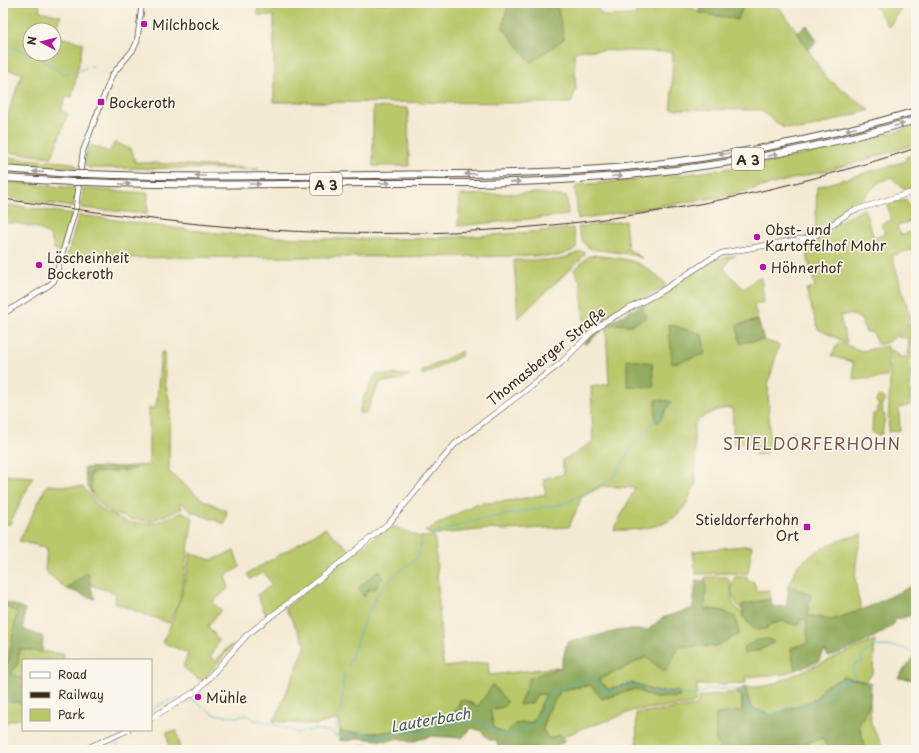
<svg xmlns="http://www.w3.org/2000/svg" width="919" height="753" viewBox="0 0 919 753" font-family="'Playpen Sans',sans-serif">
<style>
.green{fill:#b9c86b;stroke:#7a7944;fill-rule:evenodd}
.forest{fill:#92ac5f;stroke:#666b3e}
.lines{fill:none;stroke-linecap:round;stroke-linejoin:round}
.stream{stroke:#50b6ce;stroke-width:1}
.tertiary-casing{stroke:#574739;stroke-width:6}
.secondary-casing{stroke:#574739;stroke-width:6}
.motorway-casing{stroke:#574739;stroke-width:8}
.tertiary{stroke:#fff;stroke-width:4.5}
.secondary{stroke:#fff;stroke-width:5}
.motorway{stroke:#fff;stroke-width:6}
.rail{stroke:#3b2a1e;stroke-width:1}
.motorway-bridge-casing{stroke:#574739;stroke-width:8;stroke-linecap:butt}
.motorway-bridge{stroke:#fff;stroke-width:6}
.oneway{fill:#a79f9a}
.poi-dot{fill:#b5179e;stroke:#fbf7ec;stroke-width:1.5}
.labels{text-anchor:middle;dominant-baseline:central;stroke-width:3.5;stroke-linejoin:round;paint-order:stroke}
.shield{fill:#fbf7ec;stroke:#75685c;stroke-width:1}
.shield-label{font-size:13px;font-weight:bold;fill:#3b2a1e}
.poi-label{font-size:14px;fill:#3b2a1e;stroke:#fbf7ec;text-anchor:start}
.street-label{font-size:14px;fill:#3b2a1e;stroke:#fbf7ec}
.water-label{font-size:15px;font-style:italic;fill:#425b5c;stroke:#fbf7ec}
.quarter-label{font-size:16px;letter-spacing:1px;fill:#755148;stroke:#fbf7ec}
</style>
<rect width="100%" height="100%" fill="#fbf7ec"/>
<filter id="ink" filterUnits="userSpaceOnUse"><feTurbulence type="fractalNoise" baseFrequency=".025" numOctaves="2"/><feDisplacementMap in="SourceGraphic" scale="8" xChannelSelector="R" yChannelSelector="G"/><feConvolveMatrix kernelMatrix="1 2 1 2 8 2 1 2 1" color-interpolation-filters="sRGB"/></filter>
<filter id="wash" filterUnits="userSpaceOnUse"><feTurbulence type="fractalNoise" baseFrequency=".012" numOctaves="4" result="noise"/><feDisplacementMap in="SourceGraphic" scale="16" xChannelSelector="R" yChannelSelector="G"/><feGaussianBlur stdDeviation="0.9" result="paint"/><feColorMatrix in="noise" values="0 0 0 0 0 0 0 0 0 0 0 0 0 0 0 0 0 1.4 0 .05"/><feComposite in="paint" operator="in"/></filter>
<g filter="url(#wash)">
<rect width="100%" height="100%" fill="#f4ead3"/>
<!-- green -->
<g class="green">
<path d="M3,3h36l1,8 21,5 -6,20 28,7 -11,54h-6l-5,14 7,3 -16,43 -49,-5v-23l19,-56 -19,-4zM30,30h24v24h-24z"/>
<polygon points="250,3 508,3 503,28 558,9 547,3 593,3 603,16 636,15 636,3 683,3 703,14 730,17 737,20 745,3 771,3 780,9 797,32 825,77 870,110 801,130 782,127 760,110 671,109 673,52 581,50 574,53 576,89 571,103 274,102 274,16 258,15 258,8"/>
<polygon points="873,3 904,3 889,27"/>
<polygon points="373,107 408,108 409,166 373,166"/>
<path d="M916,126v18l-61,19 -129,33 -148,23 -3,-31 4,-3c69,-6 137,-13 205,-26 44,-9 88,-21 132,-33z"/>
<polygon points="115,142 132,150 135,162 259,169 89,168 84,164 88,144 109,152"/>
<polygon points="916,153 916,187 906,190 891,177 878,183 854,207 844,211 815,233 817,187 906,161 906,157"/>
<polygon points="3,157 74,163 78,168 3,163"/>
<polygon points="3,182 76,188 73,207 3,197"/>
<polygon points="83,189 148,193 147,214 81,208"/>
<polygon points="539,193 567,197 568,215 458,226 460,195"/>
<path d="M906,199l3,8h3l3,12 -18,7 4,9 15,-5v18l-24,8 19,63c-9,8 -19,27 -34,25l-3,-10 -9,-3 -4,-12c-7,-4 -12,-6 -21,-3l7,27 -29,-14 -12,-40 9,-2 -11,-44 21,-10 19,-14 20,-10 10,29 11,-4 -4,-10 11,-4 -5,-16z"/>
<path d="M3,204l69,10 -12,39c-8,-2 -6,-12 -11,-18 -10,-9 -33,-13 -46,-12z"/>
<path d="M79,215c60,8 120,18 180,21 105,6 210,3 314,-8l4,18 -3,4 -16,6 -484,2 -7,-2z"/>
<path d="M625,221l3,28 14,9 -13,-4 -38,-5c-9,-5 -11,-12 -13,-22z"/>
<polygon points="580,252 584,252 585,255 582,258 518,318 514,260 558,260"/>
<path d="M594,255c36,5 42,2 71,28v4l-67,36 -13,12 -4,-52 -7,-13 15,-14z"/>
<path d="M736,255l-6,3 -6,11 20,20 13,-11h4l3,24 -10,3 4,15 -21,5 3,18 24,-3 15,5 -11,40 2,61 -4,8 -11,1v-12l-21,1 -2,-36c-14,0 -27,6 -38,16l2,61c-7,8 -8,19 -15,27 -15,16 -46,19 -67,18l21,-42 -33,-2 -20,11 -13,30 -65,3 -16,-1 -57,6 -6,-4 50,-27 40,-4 31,-6 -3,-15 21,-5 -2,-14 11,-5 20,-14 -2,-54 18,-3 -3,-57 9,-3 16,1 16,-9 -4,-5v-7l69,-44z"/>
<polygon points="911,322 910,405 899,408 900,430 888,432 891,349 898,354 899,357 906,357 908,354 909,338 897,337"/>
<polygon points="839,342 862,351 887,346 889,350 887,377 854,380 853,362 831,356"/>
<polygon points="462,351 461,356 423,375 421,373 422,371"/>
<polygon points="161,352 164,352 165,383 170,403 169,472 203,500 227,511 225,524 190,511 182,503 179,505 183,508 151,521 130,519 117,515 105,509 92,495 90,473 136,469 136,466 149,465 149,408 156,408"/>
<polygon points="376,374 409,375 399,380 381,382 372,398 367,413 359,413 364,396"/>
<polygon points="881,396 885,400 881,406 883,409 882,412 885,415 882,434 876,435 872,432 873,414 879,412 876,408 879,405 876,401 878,397"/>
<polygon points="3,475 33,477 10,524 3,524"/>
<polygon points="47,485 83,487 102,510 129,523 155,523 183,512 193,518 180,599 169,623 114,603 116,593 90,585 89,575 87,573 66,589 45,571 47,548 19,541"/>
<path d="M390,525l30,12h15l7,119 2,11 44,-5 1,13 72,-8 -24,27h9l-13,28 -18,2 -10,10 -11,-6 -4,-18 13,-3 -25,-1 -17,-7 -12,25c-18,1 -31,10 -49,4 -15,7 -44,6 -60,3l-2,-12 -21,6 -45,-4 5,-6 29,-70 -21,-37zM380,570l3,8c-12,10 -5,14 -25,10z"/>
<polygon points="325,528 352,552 269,616 266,615 257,595 272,585 264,572 250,579 247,574"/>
<path d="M862,534c-7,27 -10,49 0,76l-31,10 -24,-5 4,-21 -23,-8c3,-6 6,-15 10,-20 17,-17 42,-27 64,-32z"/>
<polygon points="743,546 752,546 748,573 696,574 693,551"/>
<path d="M234,551l6,16 -15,9 4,12 -17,14 9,8 -13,16 11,15 -9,16 6,4 12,-14 5,-2 -31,36 -19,-14 5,-14 -26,-11c17,-32 22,-53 28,-89l21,7z"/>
<path d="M747,576v4l7,2 3,9 13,-1v9l-28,6v4c-10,-6 -13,-23 -7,-32z"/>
<path d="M705,577h22c9,11 -3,25 16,36v4l28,7 12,-3 15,5 3,-7 5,-1 2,25 -17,5 4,22 -12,4 -37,3v6l-49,2 -1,16 -3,3 -58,6 -25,10 -27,8 -20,9 -3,-3 -11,5 -6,-9 3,-15 15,-25 30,-5 11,14 33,-10 19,9 26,-1 -3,-6 -20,1 -25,-9 -23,6 -11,-9 48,-23 34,-11h36l4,-36 -15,-1z"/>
<polygon points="3,605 17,612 8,662 3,665"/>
<polygon points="875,640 873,673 864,682 844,677 824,687 816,699 772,715 751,708 745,687 759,687 773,684"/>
<polygon points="19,649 64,654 63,660 23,660 22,679 11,675 18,663"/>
<polygon points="735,692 742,696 742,712 716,743 721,750 637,750 636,713 696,706 700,697"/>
<polygon points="3,701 23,703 23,717 3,723"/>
<polygon points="870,702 871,723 884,750 862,750 864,743 859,725"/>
<polygon points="177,731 180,750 165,750 169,749 167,732"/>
<polygon points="824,738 827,750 778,750"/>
<polygon points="367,745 472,749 484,750 338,750"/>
</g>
<!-- forest -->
<g class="forest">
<polygon points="508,3 547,3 558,9 564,39 531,62 503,28"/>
<path d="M704,3h41l-8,17c-13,-5 -27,-3 -39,-8z"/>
<polygon points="807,25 817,41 808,50 797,32"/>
<polygon points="643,304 643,311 647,317 631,325 615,324 606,327 586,344 583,343 600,328"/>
<polygon points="758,320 764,340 740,343 737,325"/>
<polygon points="669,324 702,334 705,354 672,364"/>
<polygon points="627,359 652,363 654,387 627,386"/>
<polygon points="656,399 671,402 659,422 655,421"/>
<polygon points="136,466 136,469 90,473 92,495 87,485 84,468"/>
<polygon points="379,570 383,578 379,582 375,589 368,590 364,597 358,588"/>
<polygon points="87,572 89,575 90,585 95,599 67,589"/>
<path d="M696,580l10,1 -1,28 15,1 15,6 4,18 -23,12h-36l-15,26 -19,-15 -48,23 11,9 23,-6 25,9 20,-1 3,6 -26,1 -19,-9 -33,10 -11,-14 -30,5 -15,25 -3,15 6,9 11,-5 6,7 -18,9h-50l-1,-10h-8l-8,-9 -9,-3 -10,10 -30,-2 -22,6 -11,-4 -11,3 -29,-3 -11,3 -9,-1 1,-9c16,3 45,4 60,-3l10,3 12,-1 -1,-14 9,-2 9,11 10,-1 12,-25 17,7 15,-21 14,17 -4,5 -13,3 4,18 11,6 10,-10 18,-2 13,-28h-9l-5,9 -13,2 11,-27 31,-11 6,-25 55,-12h26l14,-12 31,-10z"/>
<path d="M916,584v30l-22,6v4c-20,15 -42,25 -66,33l-3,-7 -7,12 -23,8 -4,-22 17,-5 -2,-25 -5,1 -3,7 -15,-5 -12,3 -5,5h-12l-11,-12 -1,-12 28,-6 4,8 13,-1 1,-20 23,8 -4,21 24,5 31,-10z"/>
<polygon points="3,601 25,609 23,629 43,637 42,652 19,649 18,663 11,674 23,678 23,703 3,701 3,665 8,662 17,612 3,605"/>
<polygon points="769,639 774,642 765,648 744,654 743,648 756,640"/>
<polygon points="913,657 916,657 916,680 898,678"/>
<polygon points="844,677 871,683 870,702 859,725 864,743 862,750 827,750 824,738 778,750 721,750 716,743 716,714 742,711 742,696 735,692 745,687 751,708 772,715 816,699 824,687"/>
</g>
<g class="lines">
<!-- stream -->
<g class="stream">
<polyline points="583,3 585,4"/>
<path d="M3,47c19,-1 45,17 60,27l12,-2"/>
<polyline points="80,70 93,66"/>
<polyline points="430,534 479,520 566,503 613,478 631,448 673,399"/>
<polyline points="348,667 365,617 377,595 394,576 418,557 422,539"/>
<polyline points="3,697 13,701 23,701"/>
<path d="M186,700l10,1 17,13 23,3 11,-2 9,6 5,-1 37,13 16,-4 17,3 6,5 6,1 16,-5 27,4 12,-5 34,-1 12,-6 33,-5 12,6 11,8 6,2 19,-6 11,-7 8,-14 1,-11 9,-7 38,-15c19,29 21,7 46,9 7,0 9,6 16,8 3,1 6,0 9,0 10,-2 20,2 30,2 6,0 9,-3 14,-5 11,-2 23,-1 34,0l4,3v12c8,7 23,13 34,8 4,-2 7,-5 11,-6 14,-5 26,-3 39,-10l1,-7 9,-7 16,-5 -2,-9 2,-5 8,-2 -2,-5 13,-11c16,1 29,-2 42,9"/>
<polyline points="151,710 167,701 179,699"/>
<polyline points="341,712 344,674"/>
<polyline points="335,735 337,723"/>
<polyline points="116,750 118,743"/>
</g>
</g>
</g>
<g filter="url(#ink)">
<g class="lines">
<defs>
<polyline id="tertiary" points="3,314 48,286 54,281 76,207 83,151 112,75 133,50 137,42 142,3"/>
<g id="secondary">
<polyline points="151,718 198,690 247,635 349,556 390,522 455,444 561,363 595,329 604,322 660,292 712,258 722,253 813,237 852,211 916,191"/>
<polyline points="83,750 128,730"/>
</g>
<g id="motorway">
<polyline points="3,169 73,174"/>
<path d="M87,174c96,4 193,2 289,1 80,-1 160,-1 239,-7 102,-9 204,-28 301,-57"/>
<polyline points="3,178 72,182"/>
<path d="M86,182c93,4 185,2 277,1 72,0 143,1 215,-4 114,-7 228,-27 338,-59"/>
</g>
</defs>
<!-- tertiary casing -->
<use href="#tertiary" class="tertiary-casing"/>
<!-- secondary casing -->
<use href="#secondary" class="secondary-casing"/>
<!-- motorway casing -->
<use href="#motorway" class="motorway-casing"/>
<!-- tertiary -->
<use href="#tertiary" class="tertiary"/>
<!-- secondary -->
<use href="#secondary" class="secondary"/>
<!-- motorway -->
<use href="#motorway" class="motorway"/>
<!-- rail -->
<path class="rail" d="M3,199c84,12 169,24 254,30 222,16 448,-11 659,-81"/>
<defs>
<g id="motorway-bridge">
<polyline points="73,174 87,174"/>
<polyline points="72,182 86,182"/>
</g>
</defs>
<!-- motorway-bridge casing -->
<use href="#motorway-bridge" class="motorway-bridge-casing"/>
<!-- motorway-bridge -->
<use href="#motorway-bridge" class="motorway-bridge"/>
</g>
<!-- one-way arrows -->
<defs><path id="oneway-solid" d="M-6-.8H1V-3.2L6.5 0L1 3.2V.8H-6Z"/></defs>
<g class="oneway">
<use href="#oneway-solid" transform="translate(899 125) rotate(-15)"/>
<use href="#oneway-solid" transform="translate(851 129) rotate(166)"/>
<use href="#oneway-solid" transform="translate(724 154) rotate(171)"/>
<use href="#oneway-solid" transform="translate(773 155) rotate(-11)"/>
<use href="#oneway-solid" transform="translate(38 172) rotate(-176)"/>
<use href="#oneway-solid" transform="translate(470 174) rotate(179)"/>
<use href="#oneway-solid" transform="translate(200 176) rotate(180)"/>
<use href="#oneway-solid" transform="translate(617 176) rotate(-5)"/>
<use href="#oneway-solid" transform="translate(515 182) rotate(-2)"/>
<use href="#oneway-solid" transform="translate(385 183) rotate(-1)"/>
<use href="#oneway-solid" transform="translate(125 184) rotate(1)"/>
<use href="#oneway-solid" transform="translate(255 184)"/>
</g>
</g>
<!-- markers -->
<g class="poi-dot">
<circle cx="144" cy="24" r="4"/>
<rect x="97" y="98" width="8" height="8" rx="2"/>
<circle cx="757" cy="237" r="4"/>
<circle cx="39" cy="265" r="4"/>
<circle cx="763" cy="267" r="4"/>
<rect x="803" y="523" width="8" height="8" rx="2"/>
<circle cx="198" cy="697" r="4"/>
</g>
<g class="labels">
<!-- shield labels -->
<g class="shield">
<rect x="732" y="148" width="32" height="22" rx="3"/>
<rect x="310" y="173" width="32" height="22" rx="3"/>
</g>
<g class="shield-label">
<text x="748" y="159">A 3</text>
<text x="326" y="184">A 3</text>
</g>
<!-- poi labels -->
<g class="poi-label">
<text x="152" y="24">Milchbock</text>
<text x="109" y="102">Bockeroth</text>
<text x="765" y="229">Obst- und<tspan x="765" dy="16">Kartoffelhof Mohr</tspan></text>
<text x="47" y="257">Löscheinheit<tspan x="47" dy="16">Bockeroth</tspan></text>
<text x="771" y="267">Höhnerhof</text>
<text x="799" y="519" text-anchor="end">Stieldorferhohn<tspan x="799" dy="16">Ort</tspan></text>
<text x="206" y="697">Mühle</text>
</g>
<!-- street labels -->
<g class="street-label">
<text transform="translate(546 356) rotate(-39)">Thomasberger Straße</text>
</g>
<!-- water labels -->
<g class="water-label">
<text transform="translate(430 719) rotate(-10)">Lauterbach</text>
</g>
<!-- quarter labels -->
<g class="quarter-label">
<text x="812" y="443">STIELDORFERHOHN</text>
</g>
</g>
<!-- margin -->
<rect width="919" height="753" fill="none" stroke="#fbf7ec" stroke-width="16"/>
<!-- legend -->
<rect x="22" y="659" width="130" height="72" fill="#fbf7ec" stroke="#aea59a"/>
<rect x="30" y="672" width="20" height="6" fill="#ffffff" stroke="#aea59a"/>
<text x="58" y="679" font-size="12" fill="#3b2a1e">Road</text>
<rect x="30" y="692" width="20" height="6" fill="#3b2a1e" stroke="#aea59a"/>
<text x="58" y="699" font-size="12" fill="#3b2a1e">Railway</text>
<rect x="30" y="709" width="20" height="12" fill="#b9c86b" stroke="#aea59a"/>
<text x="58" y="719" font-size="12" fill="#3b2a1e">Park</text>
<!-- north arrow -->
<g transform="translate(42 42) rotate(277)"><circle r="19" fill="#fbf7ec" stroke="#aea59a"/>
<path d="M0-3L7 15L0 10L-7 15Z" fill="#b5179e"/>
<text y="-6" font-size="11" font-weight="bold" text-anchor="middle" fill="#3b2a1e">N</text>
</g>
</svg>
